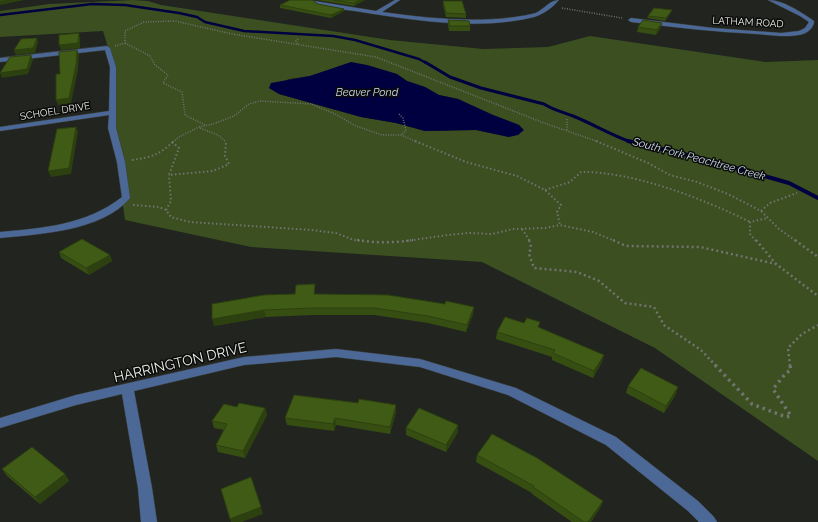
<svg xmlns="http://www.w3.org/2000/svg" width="818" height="522" viewBox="0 0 818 522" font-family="Raleway,sans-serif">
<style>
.green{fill:#3b4f20;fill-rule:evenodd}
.water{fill:#000040}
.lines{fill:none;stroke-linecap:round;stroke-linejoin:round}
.stream-far2{stroke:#000040;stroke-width:2.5}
.stream-far1{stroke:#000040;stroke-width:3}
.stream{stroke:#000040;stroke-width:4}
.minor-casing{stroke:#3d403c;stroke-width:1}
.path-far3{stroke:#727470;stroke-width:1.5;stroke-dasharray:1 1.5;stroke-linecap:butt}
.path-far2{stroke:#727470;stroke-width:2;stroke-dasharray:1.5 2.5;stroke-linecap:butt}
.path-far1{stroke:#727470;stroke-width:2.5;stroke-dasharray:2 3;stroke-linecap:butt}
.path{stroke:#727470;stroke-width:3.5;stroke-dasharray:2.5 4;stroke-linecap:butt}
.minor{fill:#4b6897;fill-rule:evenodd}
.wall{fill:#374e13}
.shaded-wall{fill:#2d400f}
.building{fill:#405b16;stroke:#2d400f}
.labels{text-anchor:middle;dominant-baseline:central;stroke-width:3;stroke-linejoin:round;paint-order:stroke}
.far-street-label{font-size:10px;fill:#eceeeb;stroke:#0b0c0a}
.far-water-label{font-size:11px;font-style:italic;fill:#cfdcf0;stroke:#0b0c0a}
.near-street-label{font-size:14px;fill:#eceeeb;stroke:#0b0c0a}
</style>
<rect width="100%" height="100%" fill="#21241f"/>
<!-- green -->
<path class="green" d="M133,0l15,1 13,4 229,35 93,9 65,-2 42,-11 175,26 53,-2v401l-163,-113 -173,-86 -231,-15 -126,-27 -15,-104 5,-51 -5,-11 -7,-23 -103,6v-26l49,-7zM367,65l29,9 11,7 18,6 14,8 19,4 35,16 26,10 -10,12 -33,-7 -51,1 -29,-8 -35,-6 -82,-23 -10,-6 20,-9 21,-3 28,-9z"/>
<!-- water -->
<polygon class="water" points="351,62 367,65 397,74 407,81 425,87 439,95 458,99 493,115 519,125 524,130 518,135 509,137 476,130 425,131 396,123 361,117 279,94 269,88 271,83 310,76"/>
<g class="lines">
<!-- stream-far2 -->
<polyline class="stream-far2" points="0,15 92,4 125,5 179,13 197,17 205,22 244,31 333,36 355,40 419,59 426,63"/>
<!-- stream-far1 -->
<path class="stream-far1" d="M425,62l25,15 31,11 63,16c9,6 19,8 29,12 20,8 38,19 58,26"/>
<!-- stream -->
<polyline class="stream" points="628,141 700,158 789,183 818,198"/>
<defs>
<g id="minor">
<path d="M308,0l68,11 19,-11h5l-18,12c44,6 89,11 133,5 6,-1 14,-2 21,-4 8,-4 14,-13 23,-13 -6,7 -15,14 -25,17 -57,14 -122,3 -179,-6 -15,-2 -35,-3 -47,-11z"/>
<path d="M768,0c15,0 33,12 46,21 0,6 -5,11 -11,13 -15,4 -31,1 -46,0 -42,-2 -84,-7 -126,-12l-3,-2 3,-2 82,10 68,5 18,-2 6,-3 4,-6 -9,-6z"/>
<path d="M107,46l3,2 6,19v61l9,34 5,36c-27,33 -90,36 -130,40v-6c44,-4 86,-7 122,-35l-5,-35 -9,-34 1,-13 -109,16v-4l109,-16 1,-44 -5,-17 -105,12v-4z"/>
<polygon points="336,349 420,359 516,388 616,437 698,501 714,517 717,522 699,522 688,511 606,445 508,395 420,367 336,357 244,365 134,391 152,488 157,522 141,522 138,488 122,394 76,405 0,428 0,418 76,395 244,357"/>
</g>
</defs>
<!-- minor casing -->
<use href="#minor" class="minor-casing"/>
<!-- path-far3 -->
<g class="path-far3">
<polyline points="562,8 622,18"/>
<polyline points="298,39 296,41 298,44"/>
<polyline points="125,43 150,56 155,65 168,75 163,83 182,92 185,115 205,125"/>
<polyline points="115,46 125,43 125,31 144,22 175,21 232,34 376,57 544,123 599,142"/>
<polyline points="399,114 403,118 406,131 401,135"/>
<polyline points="567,119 567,130"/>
<polyline points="200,128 218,135 226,142"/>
<polyline points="173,142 179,137 199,127 213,124 234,116 249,104 260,101 311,104 335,114 356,126 382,135 401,135 417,142"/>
</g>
<!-- path-far2 -->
<g class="path-far2">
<polyline points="415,141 466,162 517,176 545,190 561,205 557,212 560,225"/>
<polyline points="596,141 648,163 670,175 697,182 728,194 761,211 779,229 796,241"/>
<polyline points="172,142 179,148 169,175 213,171 229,164 225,156 226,141"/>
<path d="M132,160c20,-3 27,-5 42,-19"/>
<path d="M545,190l25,-8 11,-10c51,-1 123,27 169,50"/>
<polyline points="133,205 159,207 166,210 171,217 190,222 312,230 336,233 354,240 364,241"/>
<polyline points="166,210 171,201 169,175"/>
<polyline points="761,211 770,203 797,193"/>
<polyline points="522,229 530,241"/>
<polyline points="406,241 448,235 469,233 492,234 513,229 545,228 560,225 593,232 615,241"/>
<polyline points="756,241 750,234 750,222 768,218"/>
</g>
<!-- path-far1 -->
<g class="path-far1">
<path d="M357,240c18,3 37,3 56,0"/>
<polyline points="529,240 531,247 529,254 534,268 577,272 599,281 625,303 654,307 664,325 701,350 716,366"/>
<polyline points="613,240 626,246 700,247 776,264"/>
<polyline points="756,240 776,264 818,296"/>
<polyline points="795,240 818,257"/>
<polyline points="790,366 788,348 802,334 818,325"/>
</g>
<!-- path -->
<polyline class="path" points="715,365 752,404 786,417 791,416 773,389 786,373 791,370 790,365"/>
<!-- minor -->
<use href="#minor" class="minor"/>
</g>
<!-- wall -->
<g class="wall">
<polygon points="317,0 365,0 354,6"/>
<polygon points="443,1 466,14 466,18 446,17 443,5"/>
<polygon points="318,4 344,11 331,18 280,8 280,5"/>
<polygon points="672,10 671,12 665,21 647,18 648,16"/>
<polygon points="448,20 470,26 470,31 449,31 448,24"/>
<polygon points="638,27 661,27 656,35 637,32"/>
<polygon points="59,252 110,255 112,261 89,275 61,258"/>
<polygon points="315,291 315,294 445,304 474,307 473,314 466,332 428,323 374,315 313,315 266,317 214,326 295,294"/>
<polygon points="539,327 602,362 593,378 552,360 552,357 496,339 497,332"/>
<polygon points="628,386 676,394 664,413 626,393"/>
<polygon points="358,403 396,412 390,434 336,425 334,431 287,425 285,418"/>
<polygon points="237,407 265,408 267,415 245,458 218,452 216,445 224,430 214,428 212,421"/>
<polygon points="406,428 458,432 446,452 406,435"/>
<polygon points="477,455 603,501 600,508 591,522 572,522 532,494 532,493 476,462"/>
<polygon points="2,469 65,474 69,481 40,504 7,476"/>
</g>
<!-- shaded-wall -->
<g class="shaded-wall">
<polygon points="7,0 24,0 0,5 0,2"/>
<polygon points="360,0 365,0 354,6 354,3"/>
<polygon points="344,9 344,11 331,18 331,15"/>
<polygon points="672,10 671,12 665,21 666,18"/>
<polygon points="662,23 661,27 656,35 657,30"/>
<polygon points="79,33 80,37 80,48 61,50 59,45"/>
<polygon points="37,38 38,42 35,53 16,55 14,50"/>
<polygon points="77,50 79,54 78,70 71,103 58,105 56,100"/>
<polygon points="31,55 33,60 28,74 2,78 0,73"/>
<polygon points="76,127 78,132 71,174 51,177 48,171"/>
<polygon points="110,255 112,261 89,275 86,268"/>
<polygon points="315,284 315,291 314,301 314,294"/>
<polygon points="474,307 473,314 466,332 467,325"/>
<polygon points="264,310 266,317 214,326 212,319"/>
<polygon points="604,355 602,362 593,378 594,371"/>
<polygon points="678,387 676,394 664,413 666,406"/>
<polygon points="396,405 396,412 390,434 390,427"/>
<polygon points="265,408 267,415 245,458 243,451"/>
<polygon points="335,418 336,425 334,431 333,424"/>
<polygon points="458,425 458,432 446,452 446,445"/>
<polygon points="65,474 69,481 40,504 35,497"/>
<polygon points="603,501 600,508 591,522 588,522"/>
<polygon points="261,507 263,514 242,522 231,522 230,519"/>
</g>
<!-- building -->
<g class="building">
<polygon points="0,0 7,0 0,2"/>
<polygon points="290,0 312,0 318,4 344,9 331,15 280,5"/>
<polygon points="333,0 360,0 354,3"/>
<polygon points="443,1 462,1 466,14 446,13"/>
<polygon points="654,8 672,10 666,18 648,16"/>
<polygon points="448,20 469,21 470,26 450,26"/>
<polygon points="643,20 662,23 657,30 638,27"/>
<polygon points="79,33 78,43 59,45 59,35"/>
<polygon points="37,38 33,48 14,50 21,39"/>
<polygon points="77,50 76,65 69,98 56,100 56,74 60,74 59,52"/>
<polygon points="31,55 27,69 0,73 10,57"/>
<polygon points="76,127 69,168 48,171 57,129"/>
<polygon points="82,239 110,255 86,268 59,252"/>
<polygon points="315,284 314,294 388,295 445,304 446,301 474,307 467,325 428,316 374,308 312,308 264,310 212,319 212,304 264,295 295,294 296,285"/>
<polygon points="505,317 524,323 527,318 540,322 538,327 604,355 594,371 553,353 555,350 497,332"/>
<polygon points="641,368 678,387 666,406 628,386"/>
<polygon points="294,395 358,403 359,399 396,405 390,427 335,418 333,424 285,418"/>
<polygon points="239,403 265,408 243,451 216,445 227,424 212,421 224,404 237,407"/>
<polygon points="419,408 458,425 446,445 406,428"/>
<polygon points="492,434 537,458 603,501 588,522 584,522 533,487 534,486 477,455"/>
<polygon points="32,447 65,474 35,497 2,469"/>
<polygon points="251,477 261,507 230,519 221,489"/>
</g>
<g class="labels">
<!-- far-street labels -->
<g class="far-street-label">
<text transform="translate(748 22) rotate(3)">LATHAM ROAD</text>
<text transform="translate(55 111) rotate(-9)">SCHOEL DRIVE</text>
</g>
<!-- far-water labels -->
<g class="far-water-label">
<text x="367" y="92">Beaver Pond</text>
<text transform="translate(699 159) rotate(15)">South Fork Peachtree Creek</text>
</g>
<!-- near-street labels -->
<g class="near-street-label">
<text transform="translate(180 362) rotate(-13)">HARRINGTON DRIVE</text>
</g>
</g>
</svg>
